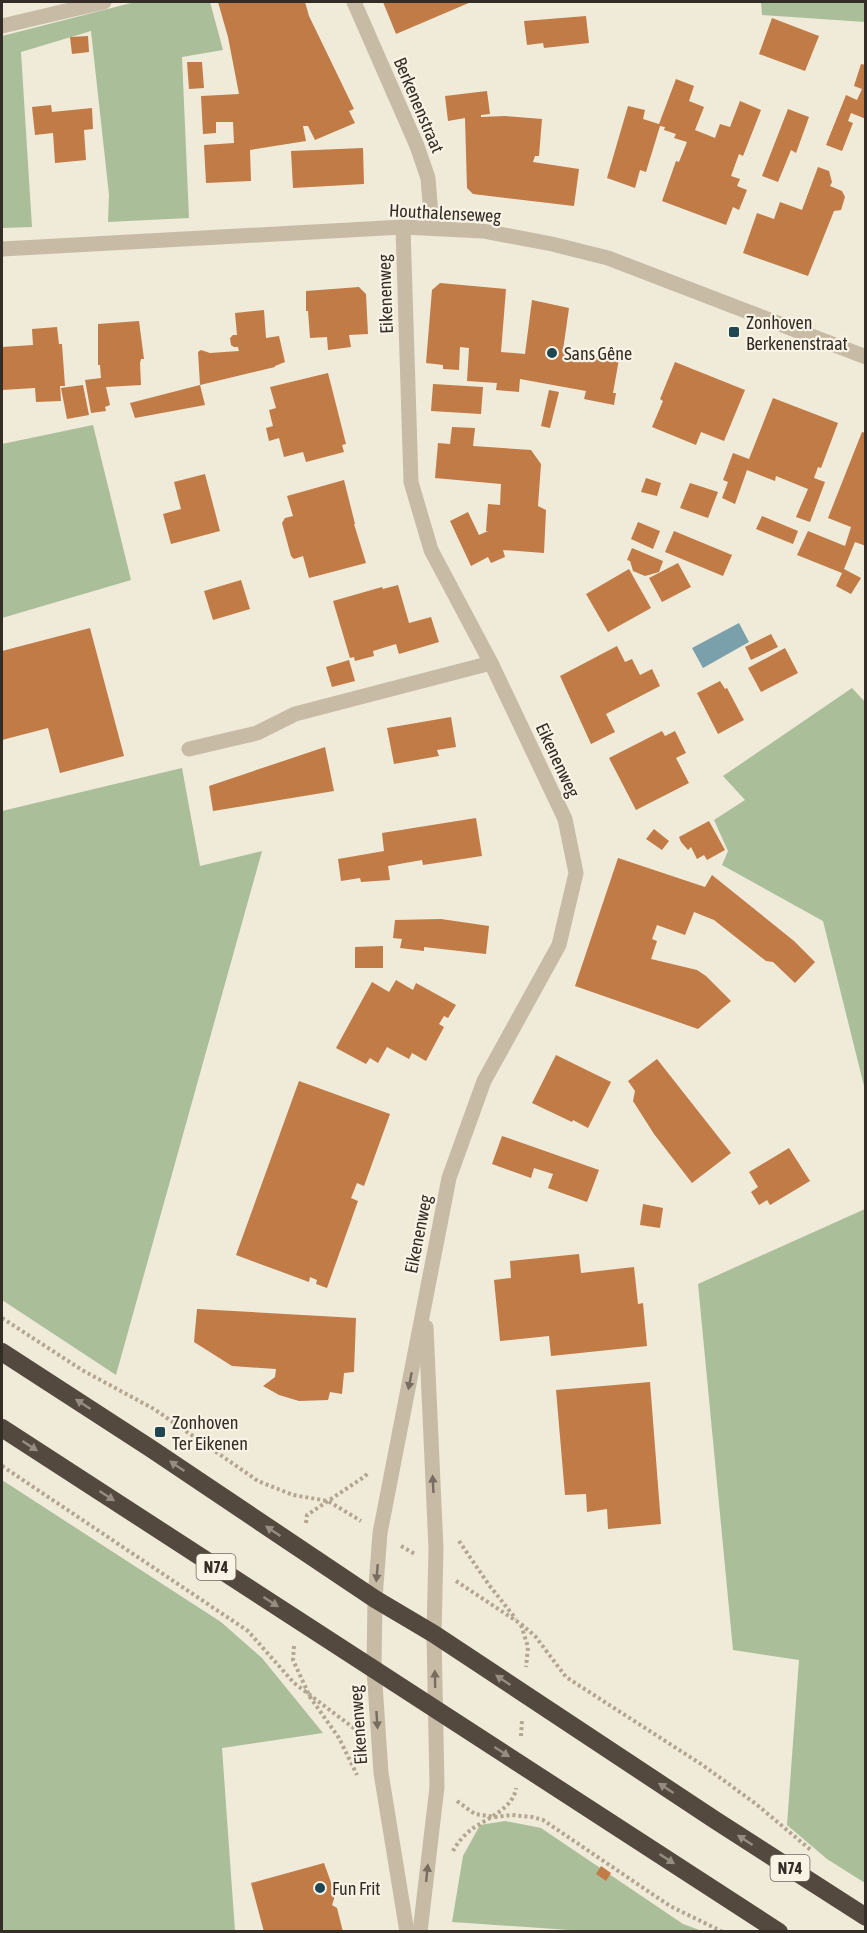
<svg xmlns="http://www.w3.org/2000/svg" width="867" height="1933" viewBox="0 0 867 1933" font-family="'Asap Condensed',sans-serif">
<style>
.green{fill:#abbe9a}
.water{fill:#7aa0ac}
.building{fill:#c07b47}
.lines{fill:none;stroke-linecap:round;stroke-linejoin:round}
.path{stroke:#b3a690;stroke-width:4;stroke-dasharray:3 3;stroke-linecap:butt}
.minor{stroke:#c7bba6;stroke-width:15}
.highway{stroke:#54493e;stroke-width:18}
.oneway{fill:#766d60}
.oneway2{fill:#968d81}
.poi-dot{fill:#1e4653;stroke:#f8f3e5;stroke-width:2}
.labels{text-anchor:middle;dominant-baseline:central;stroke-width:4.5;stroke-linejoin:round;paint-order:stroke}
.shield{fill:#f8f3e5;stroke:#6f6860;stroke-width:1.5}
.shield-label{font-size:16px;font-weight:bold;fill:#342d27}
.street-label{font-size:18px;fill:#342d27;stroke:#f8f3e5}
.poi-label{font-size:18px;fill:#342d27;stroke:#f8f3e5;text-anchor:start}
</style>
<rect width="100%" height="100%" fill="#f0ead9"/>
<!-- green -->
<g class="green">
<polygon points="135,2 210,2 223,50 182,57 189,218 108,222 109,195 91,31 21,52 32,227 2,228 2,36"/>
<polygon points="761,2 865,2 865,22 762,15"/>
<polygon points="93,425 131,580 2,618 2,444"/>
<polygon points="852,688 866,703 865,1090 823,921 722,865 728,851 714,820 745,800 723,776"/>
<polygon points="182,768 200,866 262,851 116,1375 2,1300 2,811"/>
<polygon points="865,1209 865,1883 827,1859 787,1825 799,1660 733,1650 698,1284"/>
<polygon points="2,1480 221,1622 262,1658 323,1733 222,1748 235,1931 2,1931"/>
<polygon points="505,1821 541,1828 683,1924 702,1931 584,1931 452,1922 463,1856 480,1825"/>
</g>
<!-- water -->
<polygon class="water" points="739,623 749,642 703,668 692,648"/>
<!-- building -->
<g class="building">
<polygon points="218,2 305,2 309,16 354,109 349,111 355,123 315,140 308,126 303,126 306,141 250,150 251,181 206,183 204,145 234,143 233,122 216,122 216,133 203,134 201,96 239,94 228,37"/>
<polygon points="383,2 471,2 396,34"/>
<polygon points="586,16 589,43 544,48 543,43 527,45 524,21"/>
<polygon points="772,18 819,36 805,71 759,54"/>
<polygon points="88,36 89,52 72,54 70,37"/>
<polygon points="187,62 202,62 204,88 189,89"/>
<polygon points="861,64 866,65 866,119 851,113 848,121 853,123 842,151 826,145 846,95 857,100 862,89 854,86"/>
<polygon points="676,79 694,86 689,101 704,107 695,130 715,138 720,124 730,127 740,101 761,110 743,156 739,154 731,176 740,179 737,186 747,190 739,210 733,207 726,225 662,201 676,161 679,162 687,142 674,138 676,134 664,130 665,127 660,126 646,172 640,170 635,188 607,178 628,106 645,110 643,119 659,124"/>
<polygon points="487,91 490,114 481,115 481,117 505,116 542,119 539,156 535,156 533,162 579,169 574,206 473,194 467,188 465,118 448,121 445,96"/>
<polygon points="51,105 52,112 92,108 93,129 84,130 86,160 55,163 53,133 35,135 32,107"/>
<polygon points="788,109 809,117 796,153 791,150 778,182 762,176"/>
<polygon points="363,148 364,184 293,188 291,151"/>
<polygon points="818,167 829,171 832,182 830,186 842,191 845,197 841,210 834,211 808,276 743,253 757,213 774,219 780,202 802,210"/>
<polygon points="440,283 506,289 501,352 525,354 532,300 569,308 563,350 619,359 613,393 616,393 614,405 584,399 586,391 520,379 519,392 496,390 497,383 467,381 469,348 460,347 459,370 443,369 443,365 426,363 432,290"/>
<polygon points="359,287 366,294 368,334 349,335 351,347 328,350 327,337 310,338 308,311 306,311 306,291"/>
<polygon points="264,310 266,338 279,336 285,362 275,366 275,367 200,385 198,352 201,350 210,353 239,351 238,347 234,347 231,345 230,338 233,335 237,335 235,313"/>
<polygon points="139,321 144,359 141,359 140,363 141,385 106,387 110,405 105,407 106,411 91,413 85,380 101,378 100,365 98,365 98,324"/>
<polygon points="57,327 59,344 62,344 65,386 60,386 61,401 36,402 35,388 2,390 2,347 33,345 32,329"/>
<polygon points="675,362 745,390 724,441 701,432 696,445 652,427 663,401 660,399"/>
<polygon points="328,373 346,444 342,445 344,452 306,462 303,452 284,457 279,438 269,441 266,428 273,426 269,410 276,408 270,387"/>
<polygon points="433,384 483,387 481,414 431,411"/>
<polygon points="83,385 89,415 67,419 61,388"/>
<polygon points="200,385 205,405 135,418 130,403"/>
<polygon points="549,390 559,392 550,428 541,426"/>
<polygon points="773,398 838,423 821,468 818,467 814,478 825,482 810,522 796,517 808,489 776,476 775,481 747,470 735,504 722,498 728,482 723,480 733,453 749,459"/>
<polygon points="452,427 475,428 473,446 531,450 541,464 538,506 546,510 544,553 503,550 505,557 491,563 488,557 471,566 450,521 468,512 479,535 488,531 486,531 488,504 500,505 501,484 435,478 438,443 450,444"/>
<polygon points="862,432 866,433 866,546 855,542 844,569 861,578 851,594 836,586 842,573 797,555 808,531 845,546 851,527 828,518"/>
<polygon points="205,474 220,531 171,544 163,514 181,509 174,482"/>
<polygon points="646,478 661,483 657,496 641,492"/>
<polygon points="344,480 355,524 354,524 366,563 309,578 303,556 294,559 291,556 282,523 285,518 293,516 287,496"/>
<polygon points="690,483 718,492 708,518 680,508"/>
<polygon points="762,516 798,531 793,544 756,529"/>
<polygon points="638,522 660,531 653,549 631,539"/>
<polygon points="674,531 732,555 723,576 665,552"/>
<polygon points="632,548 663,561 659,572 645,576 633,571 630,561 627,560"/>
<polygon points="678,563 691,587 662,602 649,578"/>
<polygon points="629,569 651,608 608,632 586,594"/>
<polygon points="241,580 250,609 213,620 204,591"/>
<polygon points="398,585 409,623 431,617 439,642 399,654 396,644 373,651 374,656 355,661 354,657 350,658 333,601 382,587 383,589"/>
<polygon points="90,628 124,756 60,773 48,728 2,740 2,651"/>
<polygon points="771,634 778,647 751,660 745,647"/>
<polygon points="617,646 625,662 632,659 640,675 652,669 660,686 606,714 615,732 591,744 560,676"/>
<polygon points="785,648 798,673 761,692 748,668"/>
<polygon points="349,660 355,681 332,687 326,667"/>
<polygon points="720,681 725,689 727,688 744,720 718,734 697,693"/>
<polygon points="451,717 456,747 437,750 439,756 394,764 387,728"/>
<polygon points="662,731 665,736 675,731 686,753 676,758 689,783 636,810 609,758"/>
<polygon points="325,747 334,791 213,811 209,786"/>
<polygon points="476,818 482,856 423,865 422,860 388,866 390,880 361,882 360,878 341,881 338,859 384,851 382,833"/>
<polygon points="709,821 725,850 707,860 704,855 697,859 691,847 688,850 681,842 679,837"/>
<polygon points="654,829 669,841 662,850 646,839"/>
<polygon points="618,858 705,887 712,875 794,941 815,962 795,983 773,962 766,961 714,920 694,912 685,935 657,925 652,939 657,941 651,959 697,970 706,976 731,1001 698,1029 575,986"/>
<polygon points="441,919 489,926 486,954 424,947 424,951 400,948 402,939 393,938 395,920"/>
<polygon points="383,946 383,968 355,968 355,947"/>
<polygon points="396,980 413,990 416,983 456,1005 448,1018 444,1016 439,1024 444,1027 426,1061 412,1053 409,1059 387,1047 378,1063 370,1058 366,1064 336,1048 372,982 389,992"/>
<polygon points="556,1055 611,1082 588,1128 573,1120 572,1122 532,1103"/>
<polygon points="657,1059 731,1153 692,1183 654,1134 633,1101 635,1091 628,1081"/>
<polygon points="299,1081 390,1114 364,1186 357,1183 351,1198 358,1201 327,1288 316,1284 317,1280 310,1277 309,1282 236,1255"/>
<polygon points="502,1136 599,1170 587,1202 548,1188 553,1174 534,1168 531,1178 492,1164"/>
<polygon points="789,1148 810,1181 770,1205 767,1200 759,1205 751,1192 758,1187 749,1172"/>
<polygon points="643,1204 663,1208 660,1228 640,1225"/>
<polygon points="579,1254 581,1273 634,1267 638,1304 643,1303 647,1346 551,1356 549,1336 500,1341 494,1280 511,1278 510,1261"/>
<polygon points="197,1309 356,1318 354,1372 344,1373 342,1394 330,1392 328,1400 299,1401 279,1395 263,1386 275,1377 276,1369 232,1366 194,1342"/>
<polygon points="650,1382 661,1524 608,1529 607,1509 587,1512 586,1494 565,1495 556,1390"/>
<polygon points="324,1863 333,1888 334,1899 332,1905 337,1908 343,1932 264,1932 251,1883"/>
<polygon points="601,1866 611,1873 606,1881 596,1874"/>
</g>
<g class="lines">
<!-- path -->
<g class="path">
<polyline points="2,1318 82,1370 154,1409 258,1481 293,1495 328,1501 361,1521"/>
<polyline points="2,1466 248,1631 294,1683 355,1729"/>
<polyline points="306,1523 307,1515 364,1477 368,1473"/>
<polyline points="459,1541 489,1585 516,1619"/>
<polyline points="401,1546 415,1554"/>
<polyline points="456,1581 521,1624 535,1636 566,1677 704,1766 756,1804 812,1851"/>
<polyline points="521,1625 528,1647 526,1667"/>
<polyline points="294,1646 293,1660 310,1697 339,1738 357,1775"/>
<polyline points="521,1736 522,1720"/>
<polyline points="457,1801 475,1814 495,1817 512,1815 532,1817 543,1820 670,1906 723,1932"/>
<path d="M453,1851c4,-8 12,-17 19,-22 14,-10 42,-21 44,-41"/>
</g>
<!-- minor -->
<g class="minor">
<polyline points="354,2 417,146 428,178 432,228"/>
<polyline points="2,26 104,2"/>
<polyline points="403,227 411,482 431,550 491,663 565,819 576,873 559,945 484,1081 449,1178 380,1533 375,1599 374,1669 381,1773 407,1932"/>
<polyline points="2,249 403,227 483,231 552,244 608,258 866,357"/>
<polyline points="189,749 257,733 295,714 491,663"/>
<polyline points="420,1932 437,1787 434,1634 436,1549 426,1327"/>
</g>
<!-- highway -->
<g class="highway">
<polyline points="2,1352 150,1448 375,1599 434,1634 715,1820 866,1917"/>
<polyline points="2,1428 779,1932"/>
</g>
</g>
<!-- one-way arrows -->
<defs><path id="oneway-solid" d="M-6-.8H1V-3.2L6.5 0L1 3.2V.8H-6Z" transform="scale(1.5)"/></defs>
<g class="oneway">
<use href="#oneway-solid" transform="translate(410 1381) rotate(101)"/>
<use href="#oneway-solid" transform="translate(433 1484) rotate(-93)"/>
<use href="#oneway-solid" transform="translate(377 1573) rotate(95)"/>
<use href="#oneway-solid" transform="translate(435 1679) rotate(-91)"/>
<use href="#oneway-solid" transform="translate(377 1720) rotate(86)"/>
<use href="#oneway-solid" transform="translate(427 1873) rotate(-84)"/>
</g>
<g class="oneway2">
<use href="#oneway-solid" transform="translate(83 1404) rotate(-147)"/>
<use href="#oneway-solid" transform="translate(30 1446) rotate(33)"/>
<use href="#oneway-solid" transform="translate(177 1466) rotate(-146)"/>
<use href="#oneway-solid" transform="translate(107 1496) rotate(33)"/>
<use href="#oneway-solid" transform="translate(273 1531) rotate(-146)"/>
<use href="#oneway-solid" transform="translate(271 1602) rotate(33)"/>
<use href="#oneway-solid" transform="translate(503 1680) rotate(-146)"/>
<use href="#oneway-solid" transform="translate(502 1752) rotate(33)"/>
<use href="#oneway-solid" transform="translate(666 1788) rotate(-147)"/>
<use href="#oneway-solid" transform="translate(745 1840) rotate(-147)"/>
<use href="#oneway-solid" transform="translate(667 1859) rotate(33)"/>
</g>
<!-- markers -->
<g class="poi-dot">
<rect x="728" y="326" width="12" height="12" rx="3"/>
<circle cx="552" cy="353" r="6"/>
<rect x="154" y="1426" width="12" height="12" rx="3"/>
<circle cx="320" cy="1888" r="6"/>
</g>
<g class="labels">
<!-- shield labels -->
<g class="shield">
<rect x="196.5" y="1554" width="39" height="26" rx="4.5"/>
<rect x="770.5" y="1855" width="39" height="26" rx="4.5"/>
</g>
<g class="shield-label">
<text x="216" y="1567">N74</text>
<text x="790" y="1868">N74</text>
</g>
<!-- street labels -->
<g class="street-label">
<text transform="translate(419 105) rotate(67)">Berkenenstraat</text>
<text transform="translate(445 213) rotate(3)">Houthalenseweg</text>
<text transform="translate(385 294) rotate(-92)">Eikenenweg</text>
<text transform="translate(558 760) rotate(65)">Eikenenweg</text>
<text transform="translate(418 1234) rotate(-79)">Eikenenweg</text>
<text transform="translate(358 1725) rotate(-94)">Eikenenweg</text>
</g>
<!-- poi labels -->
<g class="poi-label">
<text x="746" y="322">Zonhoven<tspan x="746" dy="21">Berkenenstraat</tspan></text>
<text x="564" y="353">Sans Gêne</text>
<text x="172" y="1422">Zonhoven<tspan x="172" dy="21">Ter Eikenen</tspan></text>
<text x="332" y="1888">Fun Frit</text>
</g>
</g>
<!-- border -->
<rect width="867" height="1933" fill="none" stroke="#342d27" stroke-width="6"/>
</svg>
